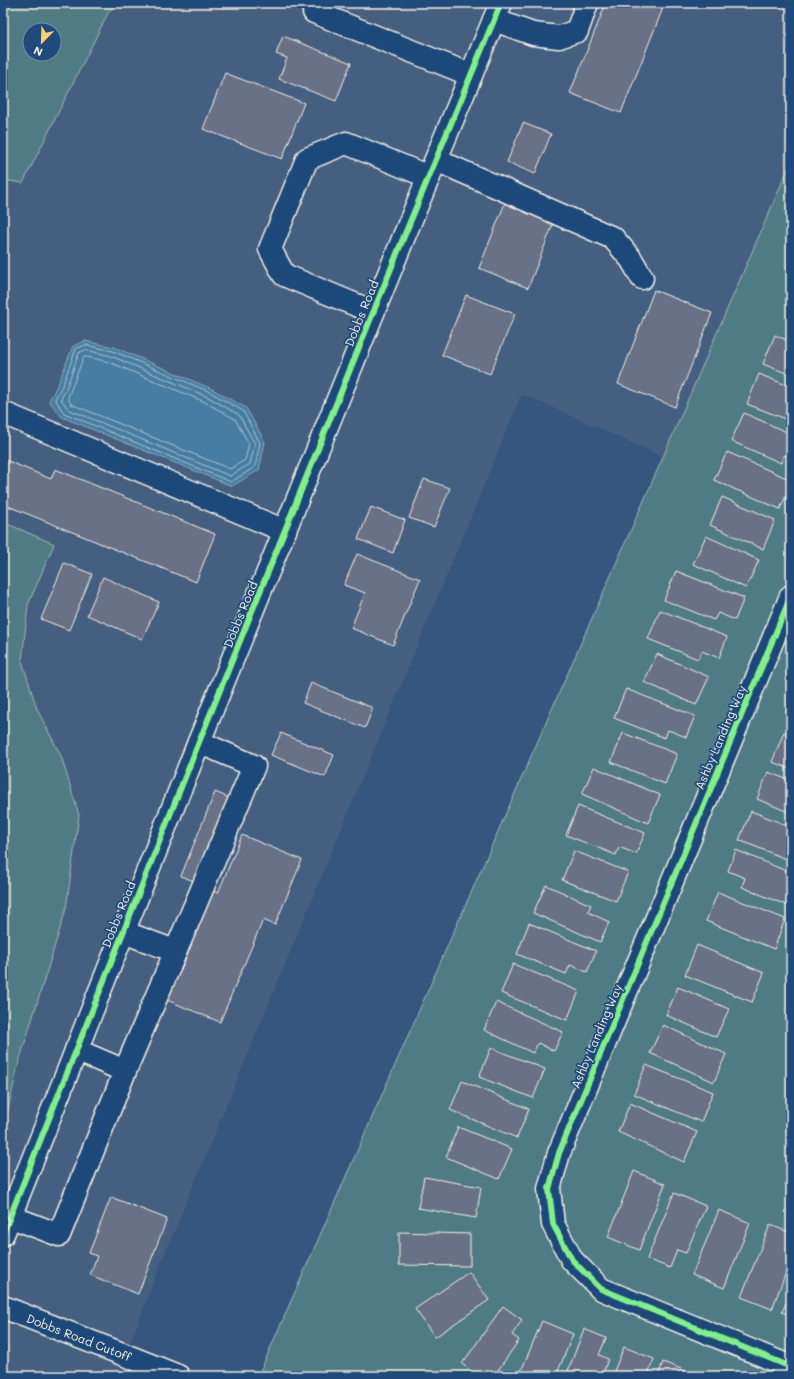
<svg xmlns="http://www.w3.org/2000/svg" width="794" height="1379" viewBox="0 0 794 1379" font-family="Mali,sans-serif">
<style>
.built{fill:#445e80;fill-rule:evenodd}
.green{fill:#507c84;stroke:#a2b6b6;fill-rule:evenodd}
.water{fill:#467da2;stroke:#8cabbe}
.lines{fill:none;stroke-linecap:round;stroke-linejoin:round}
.shore{stroke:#aec3cc;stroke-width:1}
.building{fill:#677186;stroke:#f4f1e8}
.minor-casing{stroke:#f4f1e8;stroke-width:25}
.minor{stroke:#1f4a7a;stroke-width:22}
.cycleway-casing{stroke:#1f4a7a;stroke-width:8}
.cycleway{stroke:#82f089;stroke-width:6}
.labels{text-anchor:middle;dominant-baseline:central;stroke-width:3.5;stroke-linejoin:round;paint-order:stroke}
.street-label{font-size:12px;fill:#f4f1e8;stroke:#1f4a7a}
</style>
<rect width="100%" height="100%" fill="#35567e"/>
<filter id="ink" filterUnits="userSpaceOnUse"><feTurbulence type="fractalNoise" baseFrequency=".025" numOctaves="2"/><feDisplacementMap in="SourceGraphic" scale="8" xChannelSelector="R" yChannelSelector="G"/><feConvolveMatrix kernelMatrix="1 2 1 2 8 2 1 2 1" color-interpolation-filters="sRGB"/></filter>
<g filter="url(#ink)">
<!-- built -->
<g class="built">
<path d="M116,3h373l-94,227 -253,624 -139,348v-77l4,-11 11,-49 43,-309 -24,-47 -15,-48 6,-56 25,-61 -50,-22v-342l20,2 85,-169zM85,341l29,6 98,42 -162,12 9,-19z"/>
<polygon points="513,3 791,3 791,162 663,457 522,394 159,1268 130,1343 3,1293 3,1268 19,1222 163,862 416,238"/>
<polygon points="3,1321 121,1367 117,1376 3,1376"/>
</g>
<!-- green -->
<g class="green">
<path d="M3,3h113l-8,10 -85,170 -20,-3zM30,30h24v24h-24z"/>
<polygon points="791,162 791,1376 258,1376 663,457"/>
<polygon points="3,522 54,544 28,605 22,661 37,709 61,756 79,815 66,909 18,1065 7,1114 3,1125"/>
</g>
<!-- water -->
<polygon class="water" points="85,341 114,347 212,389 246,408 265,442 259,470 232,486 62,417 49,401 59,382 73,346"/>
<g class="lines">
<!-- shore -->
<g class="shore">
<polygon points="86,345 113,351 210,392 243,411 260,443 255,467 231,482 64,413 55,399 63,384 76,349"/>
<polygon points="86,350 111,356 208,397 239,415 255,444 250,464 230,476 68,409 61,399 67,386 79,353"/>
<polygon points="84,357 87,357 109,362 205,402 235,419 249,444 245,460 230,469 71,404 68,398"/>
</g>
</g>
<!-- building -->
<g class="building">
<polygon points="606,3 665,3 621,113 570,93"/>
<polygon points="283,36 351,63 336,101 279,79 287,58 276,54"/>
<polygon points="225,73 304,103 282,159 203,129"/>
<polygon points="523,123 551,134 535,174 507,162"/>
<polygon points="505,203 554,222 528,288 479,268"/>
<polygon points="654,290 712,313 675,407 618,384"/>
<polygon points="466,295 515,314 490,374 442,355"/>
<polygon points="775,335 791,342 791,375 763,364"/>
<polygon points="759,374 791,387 791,421 747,404"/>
<polygon points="744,413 791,434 791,457 784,455 781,463 731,441"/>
<polygon points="727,452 791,480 791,485 780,509 714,480"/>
<polygon points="3,459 51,479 55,469 215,534 196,582 3,504"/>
<polygon points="424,479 450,488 434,527 409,518"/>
<polygon points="722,497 775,520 763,549 710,525"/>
<polygon points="371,507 405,520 393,553 358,539"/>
<polygon points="706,536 759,560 746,588 693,564"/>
<polygon points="357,554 420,579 393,645 351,628 365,593 344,585"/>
<polygon points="64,563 92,574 69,630 41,619"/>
<polygon points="676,571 744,598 735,620 718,613 714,620 664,600"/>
<polygon points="103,577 159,602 142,639 87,615"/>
<polygon points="660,610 727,637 719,658 702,651 698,659 648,639"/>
<polygon points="657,654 709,677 696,705 644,682"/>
<polygon points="311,683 373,708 365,728 303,703"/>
<polygon points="626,689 695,716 686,737 668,730 665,738 614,718"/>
<polygon points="784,732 791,735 791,769 772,762"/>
<polygon points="281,733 334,755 325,777 271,755"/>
<polygon points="623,733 677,754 665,784 611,762"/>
<polygon points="594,767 660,795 648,823 582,794"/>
<polygon points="768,772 791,781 791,813 757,799"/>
<polygon points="215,792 232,799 199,883 181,876"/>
<polygon points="578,806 645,833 636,854 619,847 616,855 566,835"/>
<polygon points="751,811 791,827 791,861 739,840"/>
<polygon points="242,835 302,860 275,925 263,920 220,1022 162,998 208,889 218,893"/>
<polygon points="736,850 791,873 791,907 742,887 745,878 728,871"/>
<polygon points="574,851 628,872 616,901 562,880"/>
<polygon points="546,885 591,905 588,912 609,922 600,942 533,913"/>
<polygon points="718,892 785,919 774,949 706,921"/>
<polygon points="529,923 596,951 587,972 570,965 566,974 517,954"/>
<polygon points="697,945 764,973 752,1002 685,975"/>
<polygon points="513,964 579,991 567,1020 501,993"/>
<polygon points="678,987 729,1009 716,1037 666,1015"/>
<polygon points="496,1002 563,1032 554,1051 538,1043 533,1053 484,1030"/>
<polygon points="663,1025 726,1054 714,1082 650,1053"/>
<polygon points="491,1048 545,1069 533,1098 479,1077"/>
<polygon points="646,1065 713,1092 701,1122 634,1094"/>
<polygon points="462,1081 529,1109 517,1138 450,1110"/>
<polygon points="630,1103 697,1132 684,1162 618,1132"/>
<polygon points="458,1127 512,1149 499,1179 446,1157"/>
<polygon points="634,1171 665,1184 639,1250 608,1237"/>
<polygon points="424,1177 481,1187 476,1218 418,1208"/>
<polygon points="674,1193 706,1206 686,1253 677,1250 670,1268 647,1259"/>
<polygon points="111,1197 167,1219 138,1294 90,1275 97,1256 89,1253"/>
<polygon points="719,1210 750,1223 724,1288 692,1275"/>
<polygon points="770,1225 791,1233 791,1259 772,1309 741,1297"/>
<polygon points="399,1232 470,1234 470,1266 399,1265"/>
<polygon points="469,1272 489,1300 435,1337 415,1309"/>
<polygon points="791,1292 791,1316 782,1312"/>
<polygon points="503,1306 522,1320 512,1335 519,1340 494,1376 478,1376 462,1364"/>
<polygon points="542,1321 573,1334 556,1376 519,1376"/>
<polygon points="584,1329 606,1338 599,1355 608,1359 602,1376 566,1376"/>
<polygon points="624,1347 654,1359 647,1376 612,1376"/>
<polygon points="663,1362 686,1371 683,1376 658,1376"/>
</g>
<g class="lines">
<defs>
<g id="minor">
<polyline points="314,12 471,75"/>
<polyline points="494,20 533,34 559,37 577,31 587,3"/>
<polyline points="436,160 613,238 631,259 642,278"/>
<polyline points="373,312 284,275 270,249 307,159 346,143 429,177"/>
<polyline points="3,413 285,531"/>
<polyline points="791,596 559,1153 549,1189 553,1224 572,1260 601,1289 791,1367"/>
<polyline points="123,932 175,951"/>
<polyline points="76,1050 125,1071"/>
<polyline points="9,1216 59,1235 125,1071 254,766 199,742"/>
<polyline points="3,1234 199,742 405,234 501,3"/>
<polyline points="3,1307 178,1376"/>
</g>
</defs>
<!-- minor casing -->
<use href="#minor" class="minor-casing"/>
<!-- minor -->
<use href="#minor" class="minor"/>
<defs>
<g id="cycleway">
<polyline points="791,596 559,1153 549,1189 553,1224 572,1260 601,1289 791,1367"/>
<polyline points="3,1234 199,742 405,234 501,3"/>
</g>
</defs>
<!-- cycleway casing -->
<use href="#cycleway" class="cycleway-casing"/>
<!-- cycleway -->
<use href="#cycleway" class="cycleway"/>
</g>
</g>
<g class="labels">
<!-- street labels -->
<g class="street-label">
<text transform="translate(361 313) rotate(-68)">Dobbs Road</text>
<text transform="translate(240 614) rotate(-68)">Dobbs Road</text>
<text transform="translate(720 737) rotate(-67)">Ashby Landing Way</text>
<text transform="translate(118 914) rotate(-68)">Dobbs Road</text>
<text transform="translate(596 1036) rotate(-67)">Ashby Landing Way</text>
<text transform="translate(79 1337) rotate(21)">Dobbs Road Cutoff</text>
</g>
</g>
<!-- margin -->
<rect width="794" height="1379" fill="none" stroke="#1f4a7a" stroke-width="16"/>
<rect x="8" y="8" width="778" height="1363" fill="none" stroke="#f4f1e8" stroke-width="1.5" filter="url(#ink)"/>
<!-- north arrow -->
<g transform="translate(42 42) rotate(203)"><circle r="19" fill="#1f4a7a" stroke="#748da6"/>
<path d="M0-3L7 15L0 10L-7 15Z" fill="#ffd166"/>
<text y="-6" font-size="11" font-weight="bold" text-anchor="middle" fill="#f4f1e8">N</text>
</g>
</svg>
